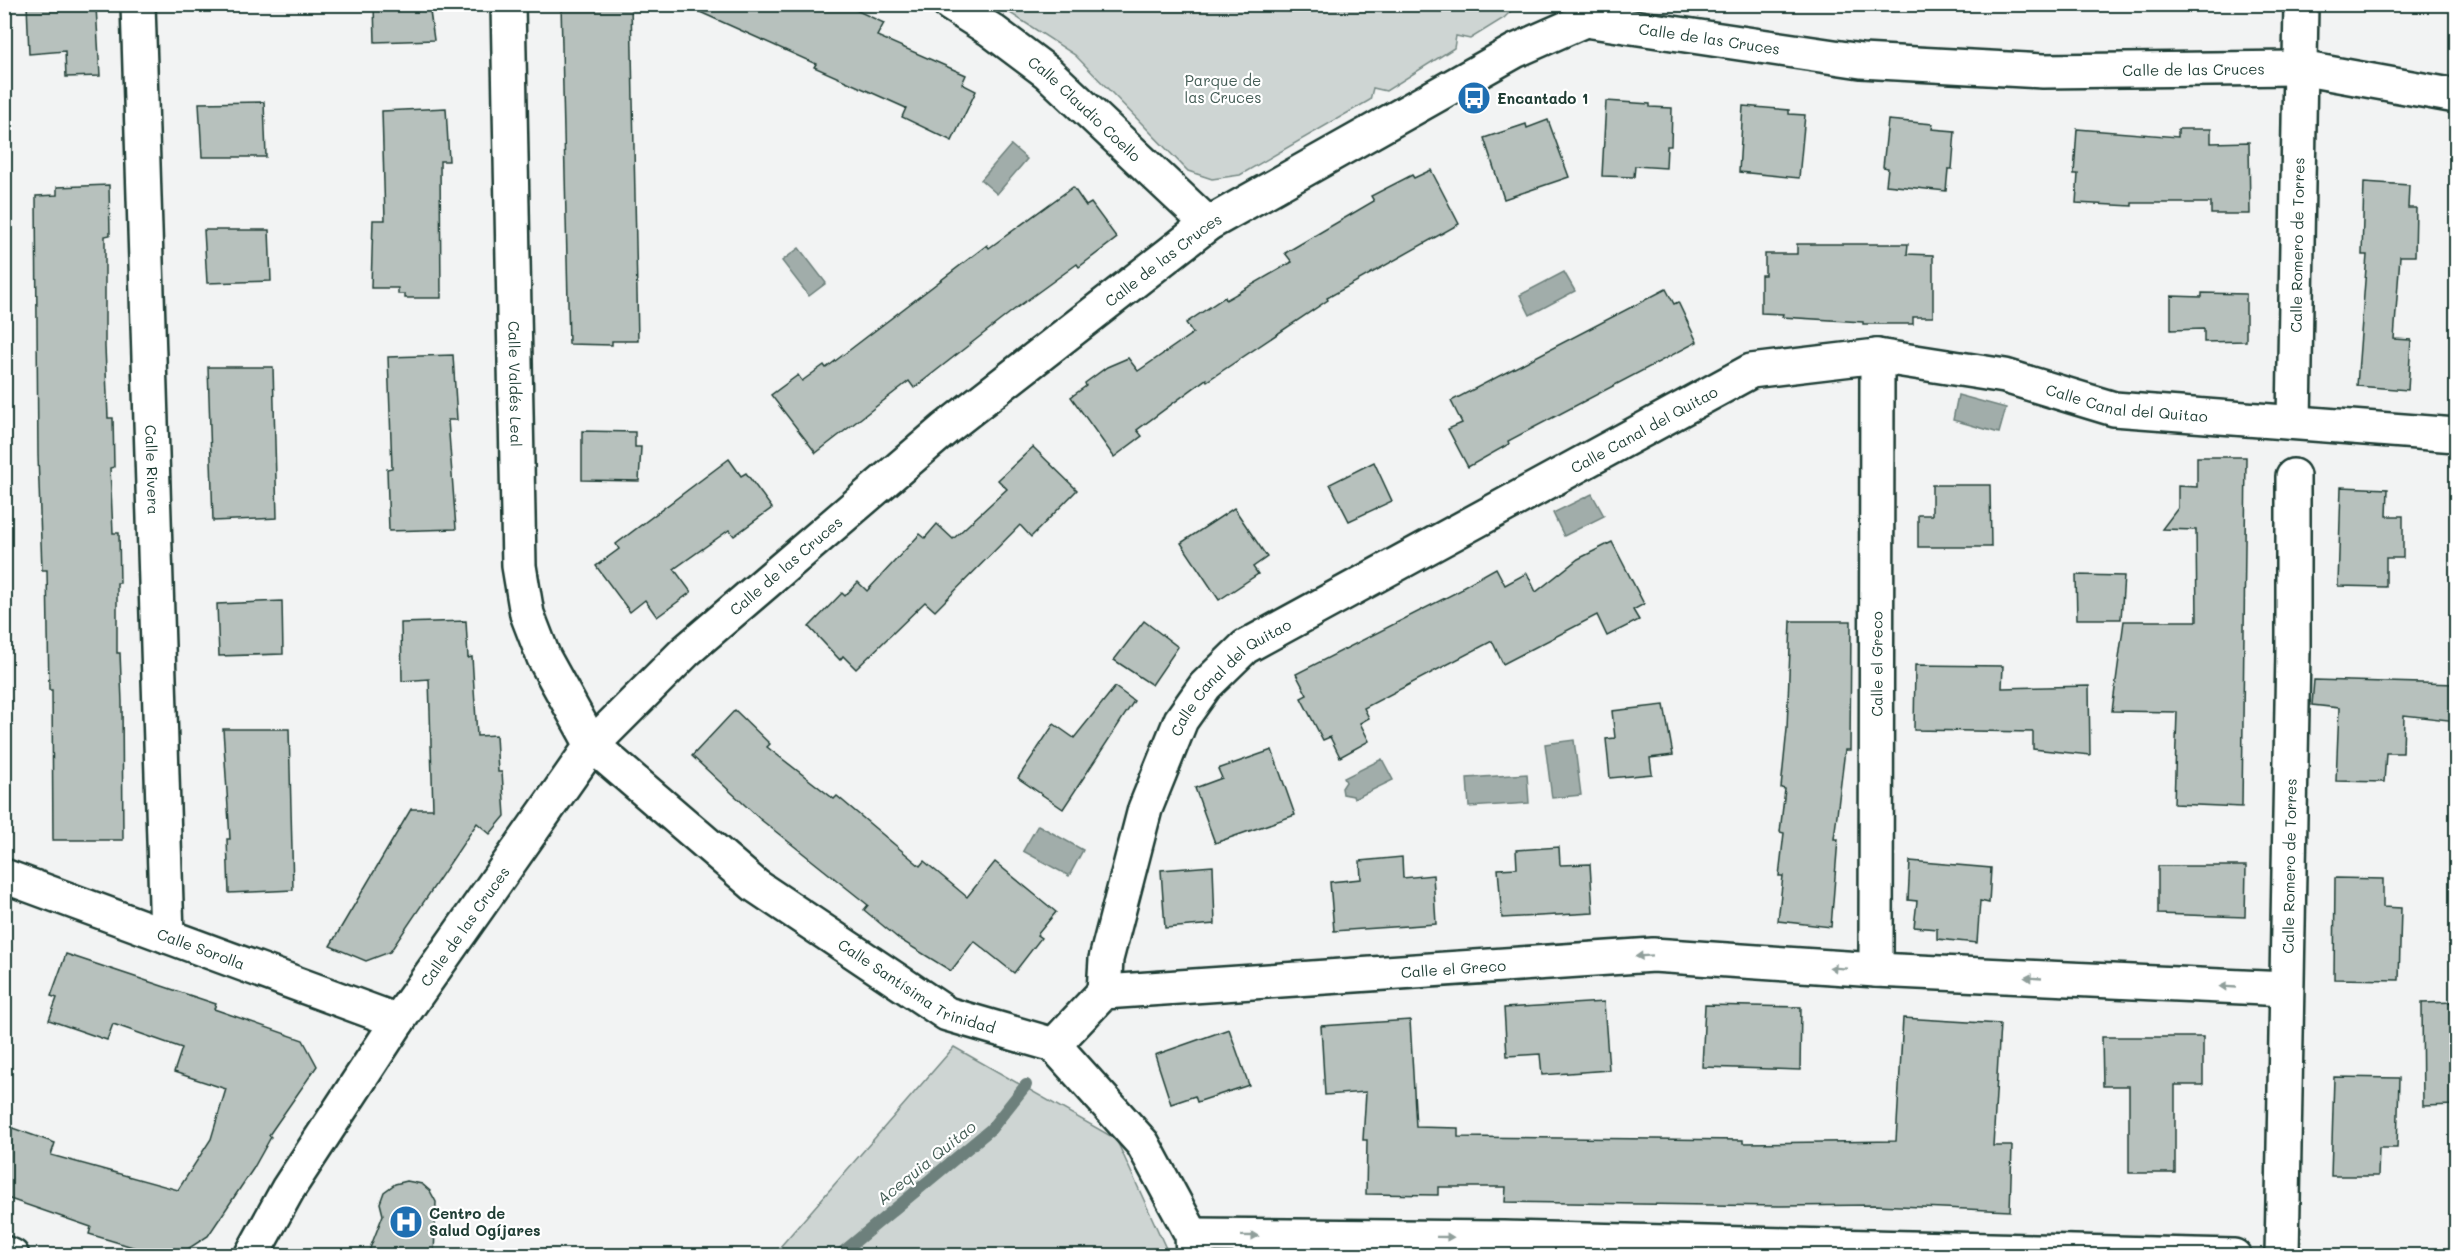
<svg xmlns="http://www.w3.org/2000/svg" width="2461" height="1260" viewBox="0 0 2461 1260" font-family="Mali,sans-serif">
<style>
.green{fill:#ced5d3;stroke:#768984;stroke-width:1.5}
.water{fill:#a1adaa;stroke:#6d807b;stroke-width:1.5}
.lines{fill:none;stroke-linecap:round;stroke-linejoin:round}
.stream{stroke:#6d807b;stroke-width:12}
.building{fill:#b7c1bd;stroke:#1f3d34;stroke-width:1.5}
.street-casing{stroke:#1f3d34;stroke-width:38}
.secondary-casing{stroke:#1f3d34;stroke-width:38}
.street{stroke:#fff;stroke-width:33}
.secondary{stroke:#fff;stroke-width:33}
.oneway{fill:#8f9e9a}
.labels{text-anchor:middle;dominant-baseline:central;stroke-width:4.5;stroke-linejoin:round;paint-order:stroke}
.street-label{font-size:15px;fill:#1f3d34;stroke:#fff}
.park-label{font-size:15px;fill:#425b54;stroke:#fff}
.poi-label{font-size:15px;font-weight:bold;fill:#1f3d34;stroke:#fff;text-anchor:start}
.water-label{font-size:16px;font-style:italic;fill:#465f57;stroke:#fff}
</style>
<rect width="100%" height="100%" fill="#f2f3f3"/>
<filter id="ink" filterUnits="userSpaceOnUse"><feTurbulence type="fractalNoise" baseFrequency=".0167" numOctaves="2"/><feDisplacementMap in="SourceGraphic" scale="12" xChannelSelector="R" yChannelSelector="G"/><feConvolveMatrix kernelMatrix="1 2 1 2 8 2 1 2 1" color-interpolation-filters="sRGB"/></filter>
<g filter="url(#ink)">
<!-- green -->
<g class="green">
<polygon points="1014,5 1517,4 1517,5 1504,18 1470,39 1456,36 1454,48 1386,91 1373,88 1370,100 1240,175 1212,179 1188,171 1075,55 1010,13"/>
<polygon points="954,1047 1116,1139 1169,1255 773,1255"/>
</g>
<!-- water -->
<g class="water">
<polygon points="1011,145 1027,159 997,194 981,180"/>
<polygon points="799,248 826,283 809,296 782,261"/>
<polygon points="1564,272 1575,291 1530,315 1520,295"/>
<polygon points="1958,395 2006,408 1999,433 1953,420"/>
<polygon points="1592,494 1604,516 1564,536 1553,513"/>
<polygon points="1574,740 1581,795 1552,798 1545,744"/>
<polygon points="1382,759 1393,780 1354,799 1353,796 1343,794 1342,788 1346,782 1344,778"/>
<polygon points="1527,774 1529,803 1469,807 1467,778"/>
<polygon points="1038,825 1083,850 1069,876 1023,851"/>
</g>
<g class="lines">
<!-- stream -->
<polyline class="stream" points="838,1256 991,1129 1026,1085"/>
</g>
<!-- building -->
<g class="building">
<polygon points="27,4 96,7 100,76 66,77 65,51 29,54"/>
<polygon points="374,4 429,4 434,40 375,42"/>
<polygon points="561,4 631,4 638,341 612,341 612,345 569,344"/>
<polygon points="682,4 843,4 884,23 877,36 966,75 962,84 976,91 952,141 902,117 906,108 814,67 816,64"/>
<polygon points="1606,101 1650,104 1650,107 1672,108 1671,146 1667,146 1666,168 1635,166 1634,177 1602,176"/>
<polygon points="264,102 266,157 202,157 199,103"/>
<polygon points="1743,106 1789,110 1789,114 1805,115 1799,178 1739,172"/>
<polygon points="446,108 449,161 440,161 441,298 405,298 405,294 398,294 398,288 371,288 373,220 385,220 382,111"/>
<polygon points="1548,120 1569,177 1504,199 1484,138 1526,124 1527,128"/>
<polygon points="1888,120 1933,124 1932,129 1955,131 1952,169 1948,169 1946,191 1886,185 1888,168 1883,167"/>
<polygon points="2077,129 2178,137 2178,129 2211,129 2211,143 2249,142 2250,214 2211,214 2211,203 2132,203 2132,206 2076,203 2078,174 2074,174"/>
<polygon points="1431,170 1459,224 1327,298 1328,300 1207,381 1206,379 1137,430 1142,436 1114,457 1071,397 1086,386 1085,383 1107,367 1128,358 1138,371 1193,333 1186,323 1225,297 1226,300 1292,262 1285,253 1374,201 1371,196 1412,175 1414,178"/>
<polygon points="2364,182 2409,185 2408,208 2416,208 2415,256 2400,256 2394,339 2411,340 2408,390 2357,386 2367,255 2362,255"/>
<polygon points="109,185 110,235 105,236 105,347 108,418 113,418 114,467 110,468 113,533 119,533 120,583 117,583 117,653 120,653 122,702 123,840 53,840 52,690 49,690 47,570 42,570 38,455 36,196 57,195 57,187"/>
<polygon points="1073,187 1086,206 1091,203 1117,238 1079,267 1077,264 1015,309 914,388 909,381 816,453 771,395 798,375 802,381 824,365 826,368 987,245 989,248"/>
<polygon points="204,230 269,230 271,281 207,283"/>
<polygon points="1797,244 1908,244 1907,254 1933,255 1933,317 1913,317 1913,324 1863,324 1863,322 1782,317 1783,314 1761,313 1761,275 1765,275 1765,254 1797,254"/>
<polygon points="1666,289 1674,304 1678,302 1697,342 1508,441 1509,444 1468,467 1448,429 1462,423 1451,401"/>
<polygon points="2202,293 2246,294 2246,341 2204,342 2204,329 2171,330 2171,296 2202,297"/>
<polygon points="453,355 457,420 448,420 456,529 389,531 387,469 392,468 388,357"/>
<polygon points="208,367 273,367 277,518 213,521"/>
<polygon points="582,431 635,432 635,447 641,447 639,481 582,480"/>
<polygon points="1033,447 1077,490 1031,537 1020,525 935,611 925,602 856,669 843,656 840,660 809,627 842,593 845,596 858,582 867,591 920,534 925,538 937,524 953,539 1007,489 998,480"/>
<polygon points="2197,457 2246,457 2242,807 2174,804 2177,712 2112,711 2124,621 2197,621 2196,530 2162,529 2178,508 2178,486 2197,487"/>
<polygon points="729,459 741,476 746,473 772,508 734,536 729,530 674,569 691,592 657,617 645,600 630,612 596,566 619,549 616,544"/>
<polygon points="1374,462 1392,501 1349,521 1330,484"/>
<polygon points="1932,485 1990,485 1991,547 1918,547 1918,515 1932,515"/>
<polygon points="2341,487 2388,489 2387,516 2403,516 2403,558 2386,558 2386,587 2338,586"/>
<polygon points="1234,508 1267,557 1253,567 1258,574 1219,600 1181,543"/>
<polygon points="1612,542 1644,604 1633,610 1639,620 1607,636 1597,615 1503,664 1492,641 1364,708 1369,718 1360,723 1369,741 1340,757 1330,737 1323,740 1301,698 1307,695 1296,674 1463,589 1462,587 1496,568 1505,585 1527,573 1536,592 1578,559"/>
<polygon points="2076,575 2124,576 2121,619 2077,619"/>
<polygon points="282,601 283,654 219,656 217,604"/>
<polygon points="466,621 468,658 472,657 477,736 496,735 498,772 502,772 505,816 490,834 477,823 390,952 366,961 330,946 411,809 433,809 429,679 402,681 401,623"/>
<polygon points="1144,621 1178,647 1152,685 1114,660"/>
<polygon points="1791,621 1851,621 1850,750 1845,750 1834,839 1838,839 1831,927 1778,921 1783,876 1779,876 1784,833 1780,832 1785,789 1781,788 1787,729"/>
<polygon points="1915,665 2003,666 2002,688 2089,686 2090,755 2033,749 2033,732 1914,730"/>
<polygon points="2314,680 2457,684 2457,721 2404,715 2403,753 2386,753 2384,782 2336,781 2339,708 2312,705"/>
<polygon points="1115,687 1134,701 1063,809 1018,778 1054,724 1074,738"/>
<polygon points="1664,705 1673,755 1650,758 1652,774 1610,778 1606,739 1615,738 1612,711"/>
<polygon points="735,710 770,744 767,747 834,799 837,796 920,866 924,861 967,897 995,862 1056,912 1037,935 1041,938 1014,973 974,941 951,971 899,939 864,910 868,905 760,819 692,756"/>
<polygon points="223,729 289,729 293,890 229,893 227,839 230,839"/>
<polygon points="1272,750 1295,815 1215,843 1195,788 1222,778 1218,769"/>
<polygon points="1559,847 1560,865 1590,864 1593,913 1502,918 1498,869 1517,868 1516,850"/>
<polygon points="1402,857 1403,878 1433,875 1436,924 1334,931 1330,882 1361,879 1360,861"/>
<polygon points="1910,861 1991,868 1989,903 1980,901 1977,943 1937,939 1937,929 1914,927 1917,901 1908,900"/>
<polygon points="1213,866 1215,924 1165,928 1161,870"/>
<polygon points="2158,866 2246,866 2245,917 2158,914"/>
<polygon points="2335,878 2383,879 2383,907 2401,908 2399,980 2334,979"/>
<polygon points="66,954 216,1004 214,1009 303,1040 317,1066 269,1135 271,1137 253,1169 208,1236 177,1256 163,1256 89,1234 91,1227 4,1197 4,1125 55,1143 51,1155 178,1190 211,1139 226,1089 174,1072 182,1048 113,1024 107,1040 49,1020 57,998 51,996"/>
<polygon points="1604,1002 1609,1070 1542,1075 1540,1054 1507,1056 1504,1008"/>
<polygon points="2457,1002 2457,1105 2423,1106 2422,1003"/>
<polygon points="1705,1005 1801,1007 1800,1070 1702,1067"/>
<polygon points="1903,1018 2000,1024 1993,1146 2012,1146 2010,1211 1876,1205 1780,1206 1505,1202 1506,1187 1438,1187 1438,1195 1366,1194 1367,1140 1363,1140 1366,1092 1325,1095 1321,1026 1410,1020 1416,1127 1458,1128 1458,1137 1743,1140 1743,1143 1896,1141"/>
<polygon points="1229,1029 1249,1085 1197,1102 1195,1096 1171,1104 1155,1055"/>
<polygon points="2102,1037 2203,1037 2203,1085 2175,1085 2175,1173 2129,1173 2129,1086 2103,1086"/>
<polygon points="2334,1077 2399,1078 2397,1148 2379,1148 2378,1176 2331,1176"/>
<polygon points="407,1181 422,1184 430,1191 436,1202 434,1256 367,1256 383,1215 380,1203 384,1192 395,1184"/>
</g>
<g class="lines">
<defs>
<g id="street">
<path id="s1" d="M138,4l29,932"/>
<path id="s2" d="M508,4l11,562 8,48 17,44 48,87 164,141 191,128 107,31 89,99 49,91 1,21"/>
<path id="s3" d="M950,4l41,26 56,42 161,152"/>
<path id="s4" d="M2294,422l7,-418"/>
<path id="s5" d="M4,876l394,145"/>
<path id="s6" d="M1876,970l1,-614"/>
<path id="s7" d="M1104,992l2,-33 39,-150 36,-89 24,-34 40,-39 506,-276 126,-15 128,20 109,33 342,26"/>
<path id="s8" d="M1054,1045l50,-53 549,-37 223,15 410,19"/>
<polyline points="1192,1235 1503,1238 2234,1256"/>
<path id="s9" d="M2282,1256l11,-606v-174"/>
</g>
<g id="secondary">
<polyline points="4,1253 12,1256"/>
<path id="s10" d="M251,1256l37,-67 110,-168 194,-276 94,-94 259,-222 263,-205 307,-173 70,-31 276,41 182,10 257,-3 156,28"/>
</g>
</defs>
<!-- street casing -->
<use href="#street" class="street-casing"/>
<!-- secondary casing -->
<use href="#secondary" class="secondary-casing"/>
<!-- street -->
<use href="#street" class="street"/>
<!-- secondary -->
<use href="#secondary" class="secondary"/>
</g>
<!-- one-way arrows -->
<defs><path id="oneway-solid" d="M-6-.8H1V-3.2L6.5 0L1 3.2V.8H-6Z" transform="scale(1.5)"/></defs>
<g class="oneway">
<use href="#oneway-solid" transform="translate(1644 956) rotate(176)"/>
<use href="#oneway-solid" transform="translate(1838 968) rotate(-176)"/>
<use href="#oneway-solid" transform="translate(2033 978) rotate(-177)"/>
<use href="#oneway-solid" transform="translate(2228 987) rotate(-177)"/>
<use href="#oneway-solid" transform="translate(1250 1236) rotate(1)"/>
<use href="#oneway-solid" transform="translate(1445 1237) rotate(1)"/>
</g>
</g>
<!-- icons -->
<defs>
<symbol id="bus-disc" viewBox="-11 -11 22 22"><circle r="9.5" fill="#1f6fb2" stroke="#fff"/><path d="M-5-6H5V4H4V6H2V4H-2V6H-4V4H-5ZM-3.5-4V0h7V-4ZM-3.5 1.2v1.5H-2V1.2ZM2 1.2v1.5H3.5V1.2Z" fill="#fff"/></symbol>
<symbol id="hospital-disc" viewBox="-11 -11 22 22"><circle r="9.5" fill="#1f6fb2" stroke="#fff"/><path d="M-5-5h3v3.5h4V-5h3V5h-3V1.5h-4V5h-3Z" fill="#fff"/></symbol>
</defs>
<g fill-rule="evenodd">
<use href="#bus-disc" x="1455" y="79" width="38" height="38"/>
<use href="#hospital-disc" x="387" y="1203" width="38" height="38"/>
</g>
<g class="labels">
<!-- street labels -->
<g class="street-label">
<text stroke="none"><textPath href="#s10" startOffset="1977">Calle de las Cruces</textPath></text>
<text stroke="none"><textPath href="#s10" startOffset="2463">Calle de las Cruces</textPath></text>
<text stroke="none"><textPath href="#s3" startOffset="171">Calle Claudio Coello</textPath></text>
<text stroke="none"><textPath href="#s4" startOffset="177">Calle Romero de Torres</textPath></text>
<text stroke="none"><textPath href="#s10" startOffset="1365">Calle de las Cruces</textPath></text>
<text stroke="none"><textPath href="#s2" startOffset="380">Calle Valdés Leal</textPath></text>
<text stroke="none"><textPath href="#s7" startOffset="1340">Calle Canal del Quitao</textPath></text>
<text stroke="none"><textPath href="#s7" startOffset="836">Calle Canal del Quitao</textPath></text>
<text stroke="none"><textPath href="#s1" startOffset="466">Calle Rivera</textPath></text>
<text stroke="none"><textPath href="#s10" startOffset="879">Calle de las Cruces</textPath></text>
<text stroke="none"><textPath href="#s6" startOffset="306">Calle el Greco</textPath></text>
<text stroke="none"><textPath href="#s7" startOffset="350">Calle Canal del Quitao</textPath></text>
<text stroke="none"><textPath href="#s9" startOffset="390">Calle Romero de Torres</textPath></text>
<text stroke="none"><textPath href="#s10" startOffset="393">Calle de las Cruces</textPath></text>
<text stroke="none"><textPath href="#s5" startOffset="210">Calle Sorolla</textPath></text>
<text stroke="none"><textPath href="#s8" startOffset="423">Calle el Greco</textPath></text>
<text stroke="none"><textPath href="#s2" startOffset="1164">Calle Santísima Trinidad</textPath></text>
</g>
<!-- park labels -->
<g class="park-label">
<text x="1223" y="80">Parque de<tspan x="1223" dy="17">las Cruces</tspan></text>
</g>
<!-- poi labels -->
<g class="poi-label">
<text x="1497" y="98">Encantado 1</text>
<text x="429" y="1213">Centro de<tspan x="429" dy="17">Salud Ogíjares</tspan></text>
</g>
<!-- water labels -->
<g class="water-label">
<text transform="translate(926 1162) rotate(-39)">Acequia Quitao</text>
</g>
</g>
<!-- margin -->
<rect width="2461" height="1260" fill="none" stroke="#fff" stroke-width="24"/>
<rect x="12" y="12" width="2437" height="1236" fill="none" stroke="#1f3d34" stroke-width="2" filter="url(#ink)"/>
</svg>
